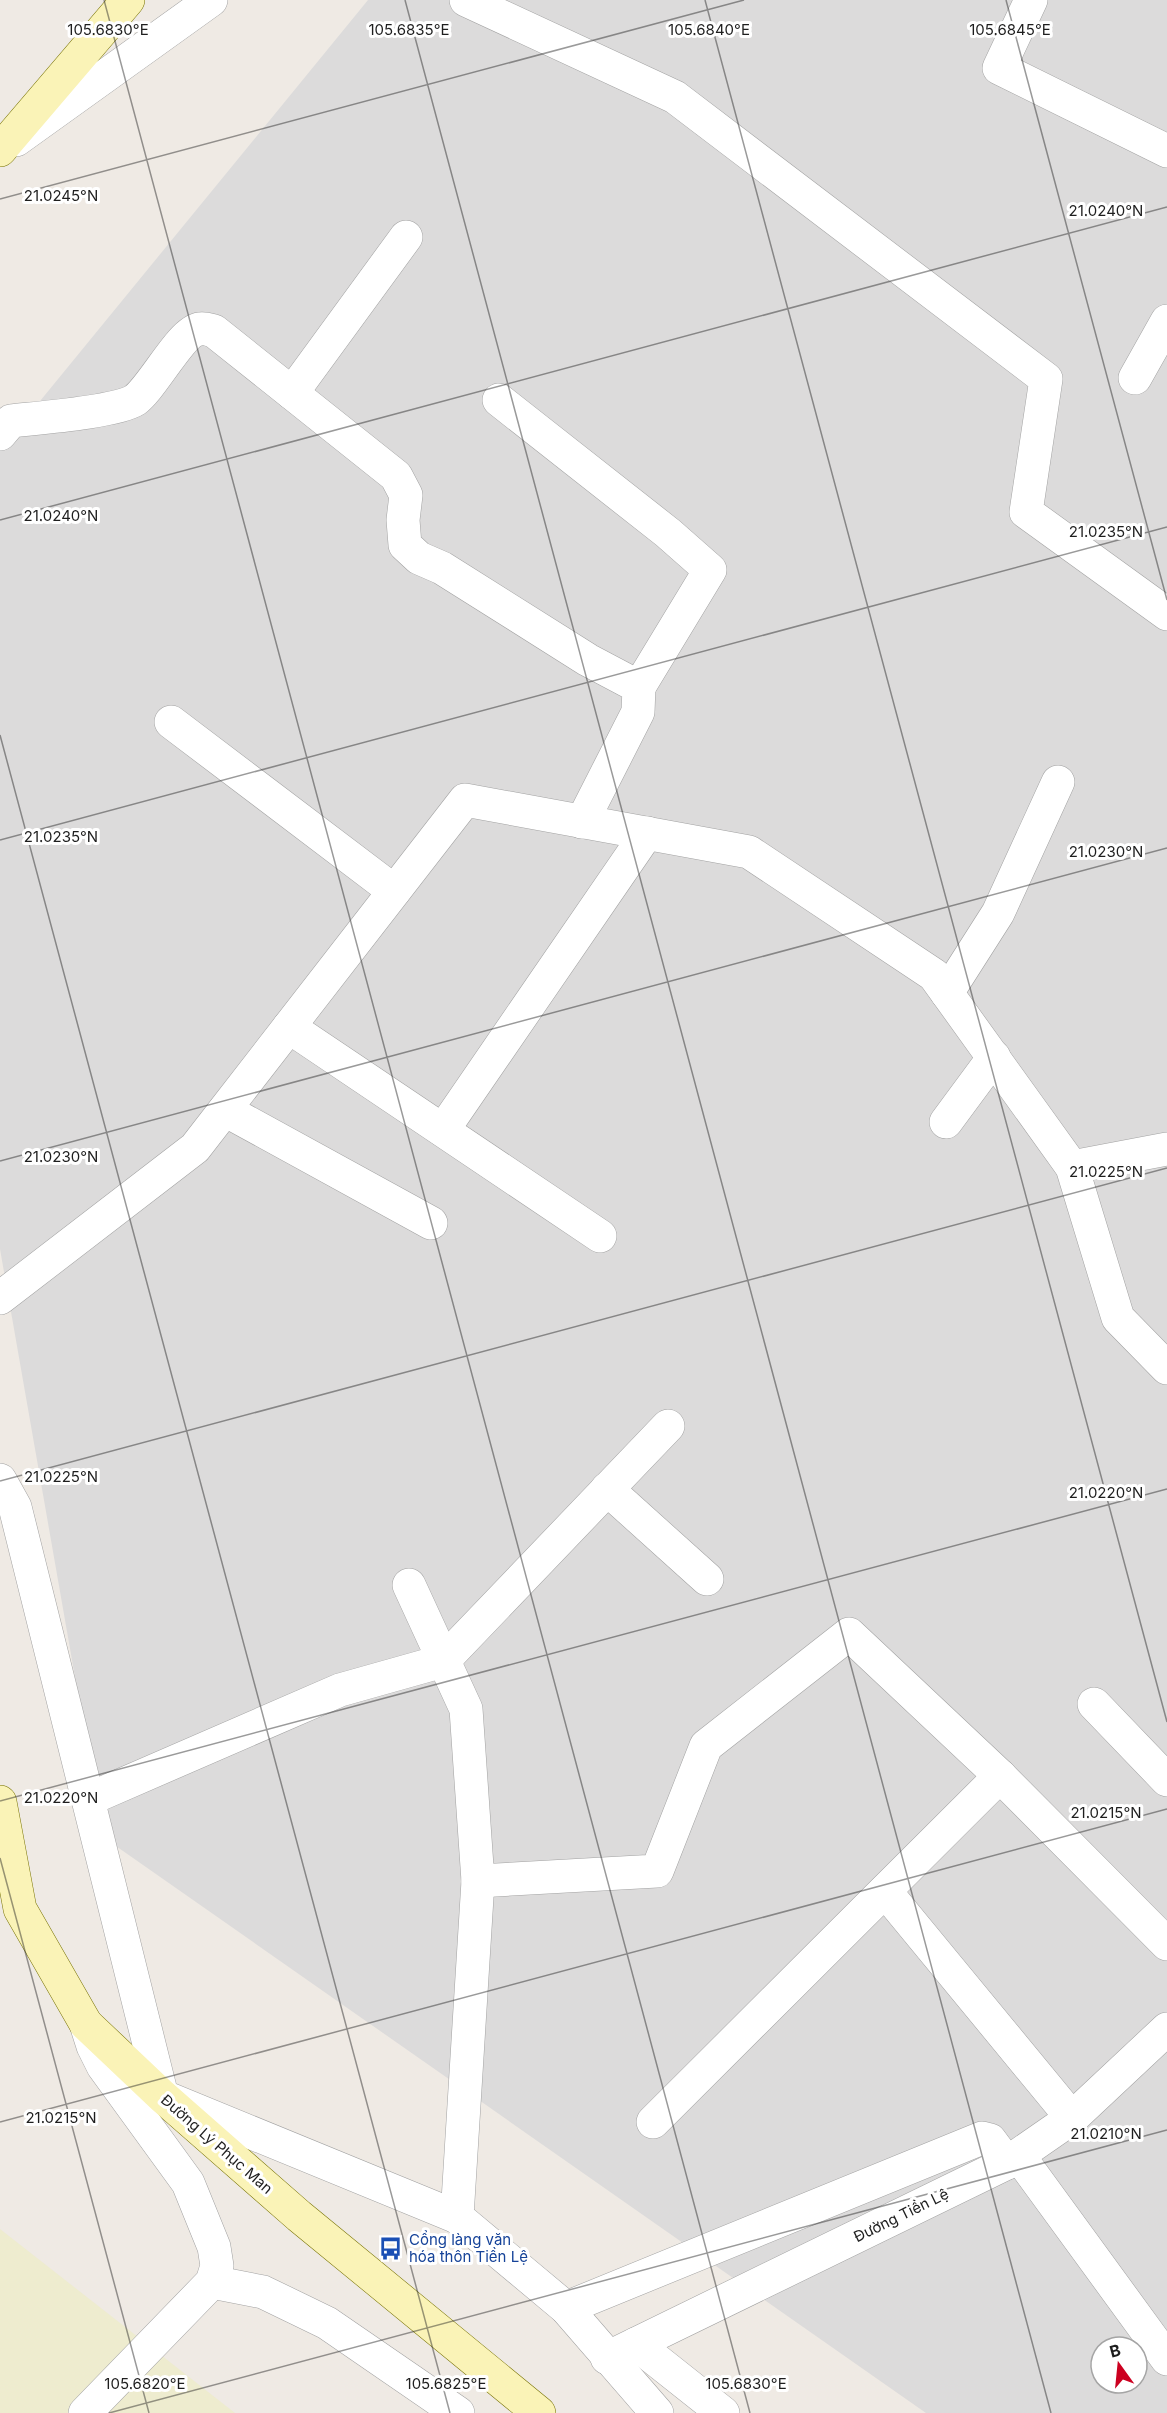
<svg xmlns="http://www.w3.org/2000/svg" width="1167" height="2413" viewBox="0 0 1167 2413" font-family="Inter,sans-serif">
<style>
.residential{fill:#dcdbdb;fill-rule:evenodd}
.farmland{fill:#eeeccf}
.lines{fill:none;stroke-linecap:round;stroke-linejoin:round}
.minor-casing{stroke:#a2a2a2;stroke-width:34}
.tertiary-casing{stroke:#a2a2a2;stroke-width:34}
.secondary-casing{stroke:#777203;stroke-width:34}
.minor{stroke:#fff;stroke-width:33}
.tertiary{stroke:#fff;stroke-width:33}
.secondary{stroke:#faf3b7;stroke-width:33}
.ticks{fill:none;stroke:#1e1e1e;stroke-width:1.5;stroke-opacity:0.45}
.labels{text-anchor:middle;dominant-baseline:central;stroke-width:6;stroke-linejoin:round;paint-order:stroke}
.street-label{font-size:15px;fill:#1e1e1e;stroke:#fff}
.transit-label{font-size:15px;fill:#164399;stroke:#fff;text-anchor:start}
.ticks-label{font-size:15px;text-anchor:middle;fill:#1e1e1e;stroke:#fff;stroke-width:6;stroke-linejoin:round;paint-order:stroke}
</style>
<rect width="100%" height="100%" fill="#efeae4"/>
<!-- residential -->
<path class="residential" d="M368,0h799v2413h-241l-823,-576 -103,-588v-799zM1101,2347h36v36h-36z"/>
<!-- farmland -->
<polygon class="farmland" points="0,2229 235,2413 0,2413"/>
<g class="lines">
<defs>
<g id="minor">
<polyline points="466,0 675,97 1046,379 1026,512 1167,614"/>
<polyline points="1031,0 999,68 1167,151"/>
<polyline points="16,140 211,0"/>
<polyline points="1135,378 1167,321"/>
<polyline points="292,393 406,237"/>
<polyline points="499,400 668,533 710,570 639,687"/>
<path d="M0,434l11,-13c26,-3 105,-9 124,-21 18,-13 46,-69 65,-71 4,-1 10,1 14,2l182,145 10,19 -3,25 2,25 14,13 23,10 146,92 51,27 -1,25 -56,110"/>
<polyline points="171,722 394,891"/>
<polyline points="947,993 998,913 1058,782"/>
<polyline points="289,1027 600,1236"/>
<polyline points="225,1110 431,1223"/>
<polyline points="946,1122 994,1057"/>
<polyline points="443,1130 647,833"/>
<polyline points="1072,1167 1167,1149"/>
<polyline points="0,1298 195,1148 465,800 749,852 934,975 1072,1167 1118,1318 1167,1368"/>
<polyline points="0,1480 15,1507 162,2096 457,2217 566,2308 657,2413"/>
<polyline points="607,1489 707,1579"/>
<polyline points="409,1585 466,1709 478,1881 457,2217"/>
<polyline points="1094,1704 1167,1780"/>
<polyline points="89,1799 340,1690 443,1661 668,1426"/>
<polyline points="478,1881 657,1871 706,1746 849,1634 1000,1776 1167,1944"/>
<polyline points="885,1891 1072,2118"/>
<polyline points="653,2122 1000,1776"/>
<polyline points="1019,2156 1167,2359"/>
<polyline points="212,2282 263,2292 327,2323 458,2413"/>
<polyline points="566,2308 982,2138 990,2140 1007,2163"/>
<polyline points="636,2344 723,2413"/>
<polyline points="85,2413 212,2282 217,2266 214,2247 188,2183 103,2066 93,2046 86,2024"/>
</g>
<polyline id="tertiary" points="607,2358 1007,2163 1072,2118 1167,2029"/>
<g id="secondary">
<polyline points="0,150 128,0"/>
<polyline points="0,1802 20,1909 86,2024 162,2096 299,2216 539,2413"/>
</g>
</defs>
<!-- minor casing -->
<use href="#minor" class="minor-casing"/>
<!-- tertiary casing -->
<use href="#tertiary" class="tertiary-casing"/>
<!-- secondary casing -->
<use href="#secondary" class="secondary-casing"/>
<!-- minor -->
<use href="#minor" class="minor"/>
<!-- tertiary -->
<use href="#tertiary" class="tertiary"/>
<!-- secondary -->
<use href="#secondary" class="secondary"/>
</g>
<!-- ticks -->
<path class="ticks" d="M104,0l646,2413M405,0l646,2413M705,0l462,1722M1006,0l161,600M0,199l744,-199M0,520l1167,-313M0,735l450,1678M0,840l1167,-313M0,1161l1167,-313M0,1481l1167,-313M0,1801l1167,-312M0,1858l149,555M0,2122l1167,-313M109,2413l1058,-283"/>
<!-- icons -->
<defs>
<symbol id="bus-bare" viewBox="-9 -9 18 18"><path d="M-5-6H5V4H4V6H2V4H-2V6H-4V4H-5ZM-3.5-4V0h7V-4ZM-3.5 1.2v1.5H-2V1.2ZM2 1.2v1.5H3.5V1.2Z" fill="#1a4fb4" stroke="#fff" stroke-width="2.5" paint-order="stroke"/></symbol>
</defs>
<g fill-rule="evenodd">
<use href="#bus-bare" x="374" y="2232" width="33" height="33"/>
</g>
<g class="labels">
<!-- street labels -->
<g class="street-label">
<text transform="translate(217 2144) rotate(41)">Đường Lý Phục Man</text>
<text transform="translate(901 2215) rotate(-26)">Đường Tiền Lệ</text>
</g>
<!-- transit labels -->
<g class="transit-label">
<text x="409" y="2239">Cổng làng văn<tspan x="409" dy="17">hóa thôn Tiền Lệ</tspan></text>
</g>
</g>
<g class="ticks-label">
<text x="108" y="35">105.6830°E</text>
<text x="409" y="35">105.6835°E</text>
<text x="1010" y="35">105.6845°E</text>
<text x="709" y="35">105.6840°E</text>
<text x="61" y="201">21.0245°N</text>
<text x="1106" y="216">21.0240°N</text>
<text x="61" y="521">21.0240°N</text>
<text x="1106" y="537">21.0235°N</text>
<text x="61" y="842">21.0235°N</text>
<text x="1106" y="857">21.0230°N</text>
<text x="61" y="1162">21.0230°N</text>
<text x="1106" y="1177">21.0225°N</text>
<text x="61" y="1482">21.0225°N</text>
<text x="1106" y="1498">21.0220°N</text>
<text x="61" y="1803">21.0220°N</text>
<text x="1106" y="1818">21.0215°N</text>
<text x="61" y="2123">21.0215°N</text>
<text x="1106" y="2139">21.0210°N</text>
<text x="145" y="2389">105.6820°E</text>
<text x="446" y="2389">105.6825°E</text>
<text x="746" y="2389">105.6830°E</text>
</g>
<!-- north arrow -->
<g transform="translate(1119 2365) rotate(345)"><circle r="28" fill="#ffffff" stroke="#a5a5a5" stroke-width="1.5"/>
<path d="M0-4.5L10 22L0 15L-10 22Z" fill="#cc0020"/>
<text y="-9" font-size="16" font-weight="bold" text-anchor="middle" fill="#1e1e1e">B</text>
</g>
</svg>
